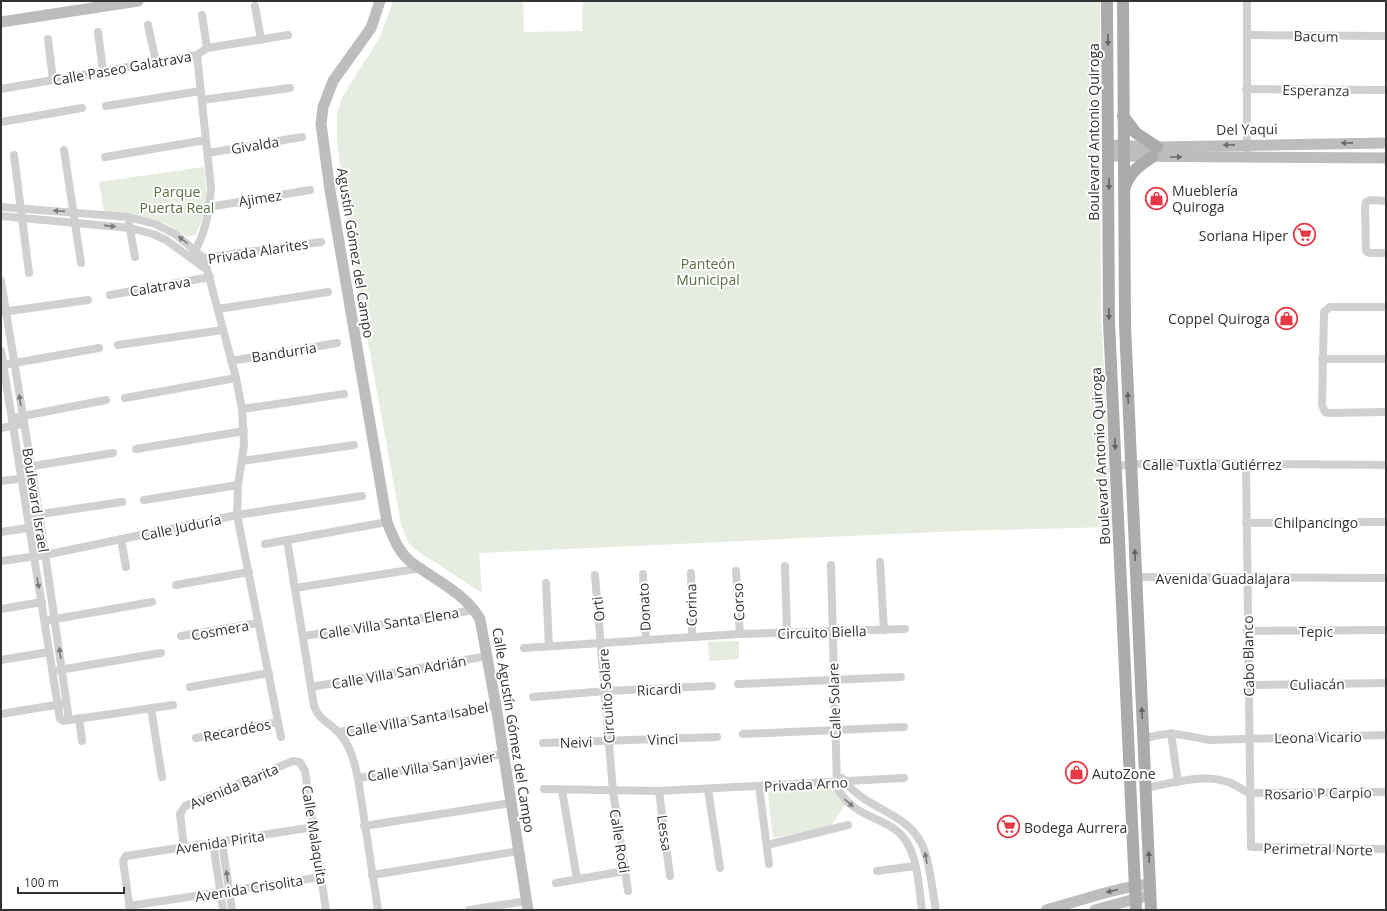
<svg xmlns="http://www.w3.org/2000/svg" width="1387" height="911" viewBox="0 0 1387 911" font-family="'Open Sans',sans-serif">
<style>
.green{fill:#e6ecdf}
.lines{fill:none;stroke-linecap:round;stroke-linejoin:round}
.street{stroke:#d0d0d0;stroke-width:8}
.secondary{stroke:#bdbdbd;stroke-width:11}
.primary{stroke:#ababab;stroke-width:12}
.oneway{fill:#636363}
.oneway2{fill:#6a6a6a}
.oneway3{fill:#7a7a7a}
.labels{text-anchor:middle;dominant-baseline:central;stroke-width:4;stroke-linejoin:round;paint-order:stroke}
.street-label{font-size:14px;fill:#333;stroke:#fff}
.poi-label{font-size:14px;fill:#333;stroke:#fff;text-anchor:start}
.park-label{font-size:14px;fill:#56703f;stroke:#fff}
</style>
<rect width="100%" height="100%" fill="#fff"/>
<!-- green -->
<g class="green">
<polygon points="393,1 523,1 524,32 582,31 583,1 1100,1 1101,312 1112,527 960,531 479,553 482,593 416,550 408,542 401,524 367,337 346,210 337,139 337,116 341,99 380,37"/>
<path d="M204,167c3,23 4,47 -9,68l-7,2 -22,-13 -25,-8 -37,-5 -5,-29z"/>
<polygon points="739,641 739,659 709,661 708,642"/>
<polygon points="832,787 845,805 831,826 773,838 768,792"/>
</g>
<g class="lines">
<!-- street -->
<g class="street">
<polyline points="255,6 261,40"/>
<polyline points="202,15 207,48"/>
<polyline points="148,25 156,62"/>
<polyline points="98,32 103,71"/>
<polyline points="1247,35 1386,36"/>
<polyline points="48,39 53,80"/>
<polyline points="1,89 197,55 207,48 288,35"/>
<polyline points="1246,89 1386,90"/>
<polyline points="202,100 290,88"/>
<polyline points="106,106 201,91"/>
<polyline points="1,122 82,108"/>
<polyline points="1247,149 1247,1"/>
<polyline points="64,150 81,263"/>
<polyline points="208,153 302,137"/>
<polyline points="14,155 29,273"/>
<polyline points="105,157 206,140"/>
<polyline points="1386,201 1370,200 1366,202 1365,206 1366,251 1369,253 1386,253"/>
<polyline points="1,207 128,217 155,224 175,234 204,258 236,378 242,409 244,445 238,485 237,515 281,737"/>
<polyline points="209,207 310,190"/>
<polyline points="1,216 130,228 153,234 166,240 206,269"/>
<polyline points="129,224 135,257"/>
<path d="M193,253c13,-18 16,-44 18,-65l-14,-133"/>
<polyline points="200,261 204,258 321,242"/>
<polyline points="1,281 41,526 69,720"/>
<polyline points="110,295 210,277"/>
<polyline points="1386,307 1330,307 1324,312 1322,405 1325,412 1329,413 1386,412"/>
<polyline points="218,309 328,292"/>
<polyline points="2,312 88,300"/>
<polyline points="118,345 223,330"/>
<polyline points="1,351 60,719 63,721 173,705"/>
<polyline points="1322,359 1386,359"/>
<polyline points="231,361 337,343"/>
<polyline points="9,364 99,348"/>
<polyline points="125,398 236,378"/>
<polyline points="242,409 344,394"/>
<polyline points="18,417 106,400"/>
<polyline points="1,428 18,425"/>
<polyline points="136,449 244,431"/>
<polyline points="242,461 354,445"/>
<polyline points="1246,465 1251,847 1386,849"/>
<polyline points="1116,466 1151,463 1386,465"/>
<polyline points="27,467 113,453"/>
<polyline points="1,481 26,478"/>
<polyline points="144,500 238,485"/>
<polyline points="34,515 122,502"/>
<polyline points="1246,523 1386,522"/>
<polyline points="1,532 34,527"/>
<polyline points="121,539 126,567"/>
<path d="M287,540l27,166c5,14 16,17 25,27 12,13 15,29 19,45l20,132"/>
<polyline points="265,544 387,522"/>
<polyline points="1,561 45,555 237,515 362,496"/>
<polyline points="880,562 884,630"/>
<path d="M831,565l6,222c16,33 53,29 69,54 12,18 13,48 16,69"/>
<polyline points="785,566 787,633"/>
<polyline points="736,571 740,634"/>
<polyline points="691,573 692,637"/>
<polyline points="643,574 646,640"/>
<polyline points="595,575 613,791 628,891"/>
<polyline points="1135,577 1386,578"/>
<polyline points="546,583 549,646"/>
<polyline points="176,585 249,572"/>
<polyline points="295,588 422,568"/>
<polyline points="1,609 42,602"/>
<polyline points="50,620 152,602"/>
<polyline points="1247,631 1386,630"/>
<polyline points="181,636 258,623"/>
<polyline points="304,636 475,610"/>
<polyline points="524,648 740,634 905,629"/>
<polyline points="1,660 49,652"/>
<polyline points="59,670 161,653"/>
<polyline points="738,684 901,677"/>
<polyline points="1249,685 1386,683"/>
<polyline points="190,687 269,673"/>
<polyline points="311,687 488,656"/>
<polyline points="533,697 606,691 712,686"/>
<polyline points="151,708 162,777"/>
<polyline points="1,714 61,704"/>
<polyline points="79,718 82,741"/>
<polyline points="339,732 496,706"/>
<polyline points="1171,733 1178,782"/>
<polyline points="743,734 904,727"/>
<polyline points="196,738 278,722"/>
<path d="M1143,739c29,-9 38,-4 66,1l177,-5"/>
<polyline points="543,743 717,737"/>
<polyline points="358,778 503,754"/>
<path d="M842,778c22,31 62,33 78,63 10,17 12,49 16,69"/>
<polyline points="759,786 769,864"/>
<path d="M1146,788c27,-5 60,-16 87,-4 6,3 11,7 17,9l136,-1"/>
<polyline points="544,789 659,791 904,778"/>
<polyline points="708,789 720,868"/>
<polyline points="562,790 577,879"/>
<polyline points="659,791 670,876"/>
<polyline points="364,826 511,803"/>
<polyline points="222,842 232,910"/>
<polyline points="213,843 223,910"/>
<polyline points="767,845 848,825"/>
<polyline points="184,847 180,814 185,806 293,761 300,762 305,771 326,910"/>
<polyline points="877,871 915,866"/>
<polyline points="372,875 519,851"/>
<polyline points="556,883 625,871"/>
<polyline points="129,906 321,877"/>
<polyline points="130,910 123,861 126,856 314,827"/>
<polyline points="469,910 527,901"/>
</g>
<!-- secondary -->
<g class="secondary">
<path d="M380,1l-9,27 -38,53 -10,26 -2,17 9,66 57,332c6,14 11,30 24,40 24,18 53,30 69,57l16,87 32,204"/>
<polyline points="1,22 138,1"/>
<polyline points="1109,145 1157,147 1386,143"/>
<polyline points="1109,156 1386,158"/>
<path d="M1046,910c34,-9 68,-22 104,-26"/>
<polyline points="1095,910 1150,895"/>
</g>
<!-- primary -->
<g class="primary">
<polyline points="1107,1 1109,322 1136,910"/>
<polyline points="1123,1 1125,325 1151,910"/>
<polyline points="1123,116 1136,133 1157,147"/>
<path d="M1125,187c5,-15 14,-21 27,-30"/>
</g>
</g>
<!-- one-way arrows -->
<defs><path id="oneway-solid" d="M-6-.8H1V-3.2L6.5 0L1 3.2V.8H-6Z"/></defs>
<g class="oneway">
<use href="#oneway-solid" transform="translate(1108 40) rotate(89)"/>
<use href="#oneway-solid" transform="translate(1109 184) rotate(90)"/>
<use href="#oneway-solid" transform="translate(1109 314) rotate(90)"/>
<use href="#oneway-solid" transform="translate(1128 398) rotate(-93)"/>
<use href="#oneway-solid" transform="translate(1115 444) rotate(88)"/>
<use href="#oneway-solid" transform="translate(1135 555) rotate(-92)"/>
<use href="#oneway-solid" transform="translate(1142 713) rotate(-93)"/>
<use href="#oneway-solid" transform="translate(1149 857) rotate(-93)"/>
</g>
<g class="oneway2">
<use href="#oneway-solid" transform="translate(1347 143) rotate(179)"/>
<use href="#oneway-solid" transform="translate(1229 145) rotate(179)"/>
<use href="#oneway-solid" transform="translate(1176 157)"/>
<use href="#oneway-solid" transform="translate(1112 891) rotate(167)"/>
</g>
<g class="oneway3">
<use href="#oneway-solid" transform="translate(59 211) rotate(-176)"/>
<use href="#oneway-solid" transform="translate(110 226) rotate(6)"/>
<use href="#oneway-solid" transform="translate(183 240) rotate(-143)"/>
<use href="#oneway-solid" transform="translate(20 400) rotate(-99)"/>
<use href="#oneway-solid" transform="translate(38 583) rotate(80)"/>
<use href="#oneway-solid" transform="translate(60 653) rotate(-99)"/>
<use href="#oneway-solid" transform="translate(849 803) rotate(42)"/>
<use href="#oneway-solid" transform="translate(926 858) rotate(-101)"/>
<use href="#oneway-solid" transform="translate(227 876) rotate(-98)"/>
</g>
<!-- icons -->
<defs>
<symbol id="shop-ring" viewBox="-11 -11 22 22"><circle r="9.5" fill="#fff" stroke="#e63946" stroke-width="1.5"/><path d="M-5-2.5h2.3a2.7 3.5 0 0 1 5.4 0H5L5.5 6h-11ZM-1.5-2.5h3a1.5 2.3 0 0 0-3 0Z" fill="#e63946"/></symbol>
<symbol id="supermarket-ring" viewBox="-11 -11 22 22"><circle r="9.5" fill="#fff" stroke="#e63946" stroke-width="1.5"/><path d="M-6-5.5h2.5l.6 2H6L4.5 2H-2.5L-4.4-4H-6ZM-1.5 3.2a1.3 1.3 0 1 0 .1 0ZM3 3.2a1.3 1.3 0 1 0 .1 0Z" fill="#e63946"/></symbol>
</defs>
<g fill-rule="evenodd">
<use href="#shop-ring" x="1144" y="186" width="25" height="25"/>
<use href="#supermarket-ring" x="1292" y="222" width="25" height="25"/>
<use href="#shop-ring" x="1274" y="306" width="25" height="25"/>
<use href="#shop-ring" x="1064" y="760" width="25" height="25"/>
<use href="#supermarket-ring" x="996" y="814" width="25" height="25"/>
</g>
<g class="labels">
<!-- street labels -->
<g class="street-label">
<text transform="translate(1316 36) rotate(1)">Bacum</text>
<text transform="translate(122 68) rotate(-10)">Calle Paseo Galatrava</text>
<text transform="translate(1316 90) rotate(1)">Esperanza</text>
<text transform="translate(1247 129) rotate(-1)">Del Yaqui</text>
<text transform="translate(1093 132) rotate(-90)">Boulevard Antonio Quiroga</text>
<text transform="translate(255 145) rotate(-9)">Givalda</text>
<text transform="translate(260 198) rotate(-9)">Ajimez</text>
<text transform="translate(258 251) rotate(-9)">Privada Alarites</text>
<text transform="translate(356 253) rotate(81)">Agustín Gómez del Campo</text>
<text transform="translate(160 286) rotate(-10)">Calatrava</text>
<text transform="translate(284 352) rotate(-9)">Bandurria</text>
<text transform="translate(1100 456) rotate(-93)">Boulevard Antonio Quiroga</text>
<text x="1212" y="464">Calle Tuxtla Gutiérrez</text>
<text transform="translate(36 500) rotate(81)">Boulevard Israel</text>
<text x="1316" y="522">Chilpancingo</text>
<text transform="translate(181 527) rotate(-12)">Calle Juduría</text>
<text x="1223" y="578">Avenida Guadalajara</text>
<text transform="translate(738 602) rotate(-93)">Corso</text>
<text transform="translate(691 605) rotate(-91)">Corina</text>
<text transform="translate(644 607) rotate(-93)">Donato</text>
<text transform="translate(598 609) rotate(-96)">Orti</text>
<text transform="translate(389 623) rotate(-9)">Calle Villa Santa Elena</text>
<text transform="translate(220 630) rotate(-10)">Cosmera</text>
<text x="1316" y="631">Tepic</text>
<text transform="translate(822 632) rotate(-2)">Circuito Biella</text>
<text transform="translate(1248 656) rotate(-91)">Cabo Blanco</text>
<text transform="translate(399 672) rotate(-10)">Calle Villa San Adrián</text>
<text transform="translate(1317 684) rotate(-1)">Culiacán</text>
<text transform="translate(659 689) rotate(-3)">Ricardi</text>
<text transform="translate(606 696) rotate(-94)">Circuito Solare</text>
<text transform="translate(834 701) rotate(-92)">Calle Solare</text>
<text transform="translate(417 719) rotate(-10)">Calle Villa Santa Isabel</text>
<text transform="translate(237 730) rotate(-11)">Recardéos</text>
<text transform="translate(514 730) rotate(81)">Calle Agustín Gómez del Campo</text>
<text transform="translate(1318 737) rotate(-1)">Leona Vicario</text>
<text transform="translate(663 739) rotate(-2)">Vinci</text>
<text transform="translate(576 742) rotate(-2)">Neivi</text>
<text transform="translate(431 766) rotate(-9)">Calle Villa San Javier</text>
<text transform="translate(806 784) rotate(-3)">Privada Arno</text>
<text transform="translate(234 786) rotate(-23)">Avenida Barita</text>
<text transform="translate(1318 793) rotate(-1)">Rosario P Carpio</text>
<text transform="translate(665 833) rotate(82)">Lessa</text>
<text transform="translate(315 835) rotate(81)">Calle Malaquita</text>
<text transform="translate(620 841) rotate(81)">Calle Rodi</text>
<text transform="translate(220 842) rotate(-9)">Avenida Pirita</text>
<text transform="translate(1318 849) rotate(1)">Perimetral Norte</text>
<text transform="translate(249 888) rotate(-9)">Avenida Crisolita</text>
</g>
<!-- poi labels -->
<g class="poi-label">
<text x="1172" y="190">Mueblería<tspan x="1172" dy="16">Quiroga</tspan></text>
<text x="1288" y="235" text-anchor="end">Soriana Hiper</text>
<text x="1270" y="318" text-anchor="end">Coppel Quiroga</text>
<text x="1092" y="773">AutoZone</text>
<text x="1024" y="827">Bodega Aurrera</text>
</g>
<!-- park labels -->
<g class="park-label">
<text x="177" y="191">Parque<tspan x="177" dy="16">Puerta Real</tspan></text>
<text x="708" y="263">Panteón<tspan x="708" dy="16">Municipal</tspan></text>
</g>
</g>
<!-- border -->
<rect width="1387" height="911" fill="none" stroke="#333333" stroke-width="4"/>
<!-- scale -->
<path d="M18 887v6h106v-6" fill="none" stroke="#333333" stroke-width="2"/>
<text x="24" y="887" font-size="12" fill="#333333" stroke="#ffffff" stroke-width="3" paint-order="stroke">100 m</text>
</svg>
